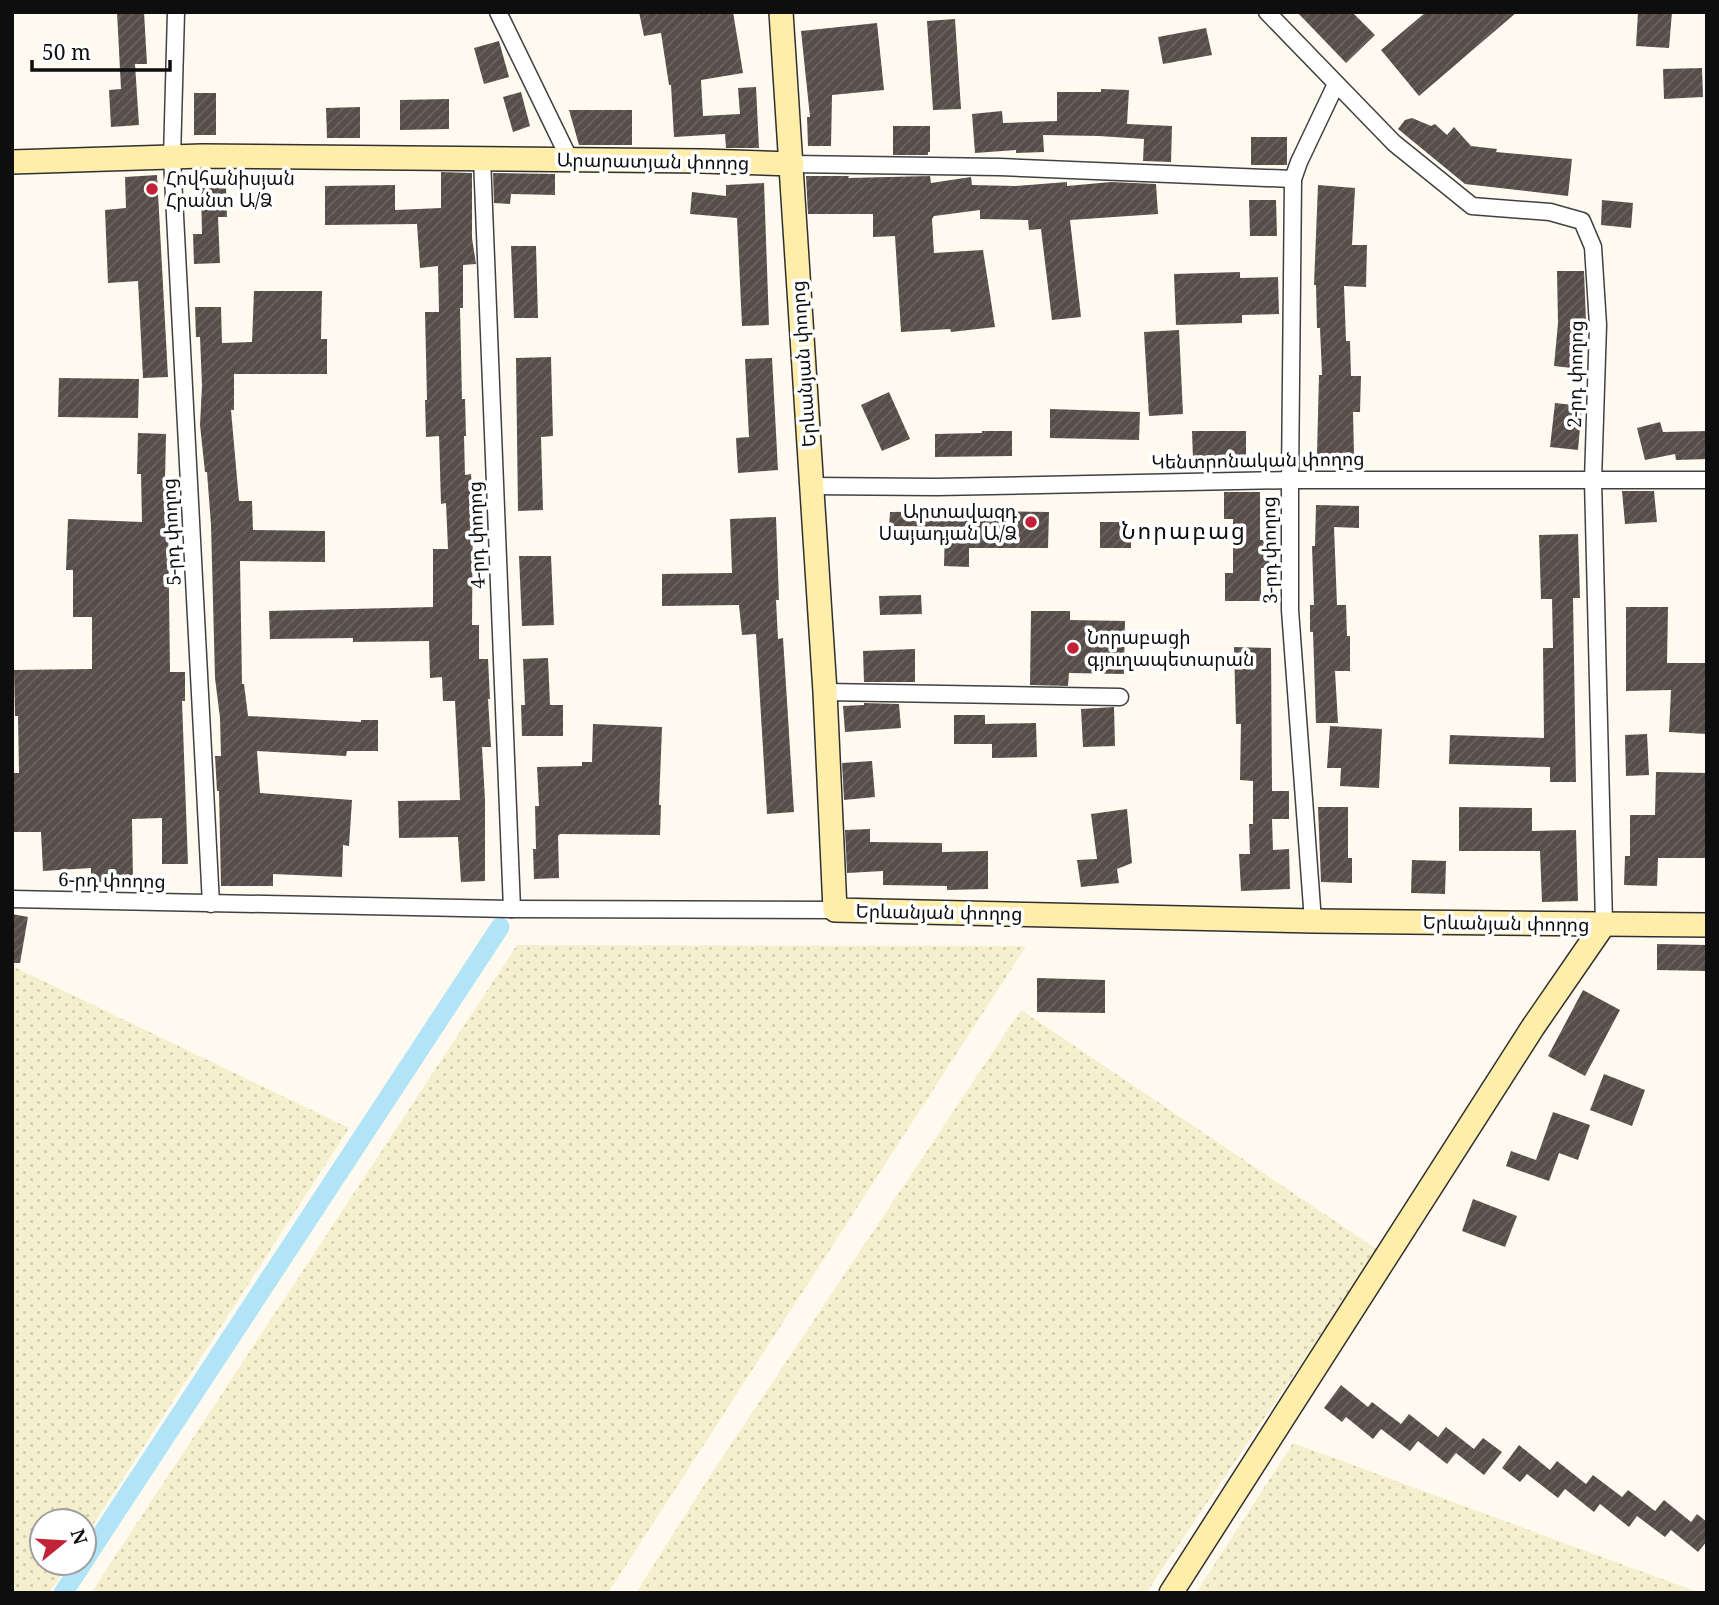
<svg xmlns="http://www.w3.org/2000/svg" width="1719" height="1605" viewBox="0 0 1719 1605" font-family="'Noto Serif','Noto Sans Armenian',serif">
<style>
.farmland{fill:url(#farmland-dots)}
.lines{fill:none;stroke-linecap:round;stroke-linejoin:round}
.canal{stroke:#b2e4f8;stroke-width:19}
.building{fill:url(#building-hatch)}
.minor-casing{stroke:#414141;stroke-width:19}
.secondary-casing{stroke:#303030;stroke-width:26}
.minor{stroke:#fff;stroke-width:16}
.secondary{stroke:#fea;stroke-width:23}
.poi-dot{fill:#c32137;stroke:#fff;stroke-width:2.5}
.labels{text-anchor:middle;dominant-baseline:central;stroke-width:7;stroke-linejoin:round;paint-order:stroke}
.street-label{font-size:19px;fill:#0e0e0e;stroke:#fff}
.poi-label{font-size:19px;fill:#0e0e0e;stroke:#fff;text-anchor:start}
.quarter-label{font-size:23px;letter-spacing:2px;fill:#0e0e0e;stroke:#fff}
</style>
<defs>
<pattern id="farmland-dots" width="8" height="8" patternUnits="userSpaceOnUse" patternTransform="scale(1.75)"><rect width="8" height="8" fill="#f6efce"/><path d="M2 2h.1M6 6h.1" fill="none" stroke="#d2ccb0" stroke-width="1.8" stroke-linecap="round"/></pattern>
<pattern id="building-hatch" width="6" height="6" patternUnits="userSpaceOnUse" patternTransform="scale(1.75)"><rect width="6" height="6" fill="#574e4a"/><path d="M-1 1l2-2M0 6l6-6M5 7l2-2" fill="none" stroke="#6a6360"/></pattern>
</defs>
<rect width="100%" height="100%" fill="#fffaef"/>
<!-- farmland -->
<g class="farmland">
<polygon points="517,945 1026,946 608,1593 91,1593"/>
<polygon points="12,966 349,1128 84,1539 84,1521 42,1521 42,1563 69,1563 49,1593 12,1593"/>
<polygon points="1021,1010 1378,1250 1146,1593 636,1593 708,1479"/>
<polygon points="1293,1443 1700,1593 1196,1593"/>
</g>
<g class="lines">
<!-- canal -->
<g class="canal">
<polyline points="84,1561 500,927"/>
<polyline points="63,1593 83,1563"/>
</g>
</g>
<!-- building -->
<g class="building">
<polygon points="117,12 144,12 147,64 135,64 139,125 111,127 109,90 121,89"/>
<polygon points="639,12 733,12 743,73 701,80 703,116 740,114 738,88 756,87 759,148 726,148 725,134 674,137 671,85 669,85 661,33 644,36"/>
<polygon points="1297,12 1352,12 1375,35 1346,63"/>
<polygon points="1426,12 1517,12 1419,96 1381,50"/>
<polygon points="1638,12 1672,12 1669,48 1636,46"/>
<polygon points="955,19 961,109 933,110 927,21"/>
<polygon points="877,23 884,90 832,95 831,146 808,146 807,117 810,117 801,31"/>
<polygon points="1206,28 1212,55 1163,64 1158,37"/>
<polygon points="499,41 509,77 484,84 474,48"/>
<polygon points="1702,68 1703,97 1664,99 1663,69"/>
<polygon points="1101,89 1129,90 1127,124 1172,126 1171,162 1143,161 1144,139 1099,136 1043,135 1044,152 1016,153 1016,150 975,153 972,114 1002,111 1003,123 1057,121 1057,92 1101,92"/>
<polygon points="521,92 530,126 513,132 503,97"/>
<rect x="194" y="93" width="22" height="42"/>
<polygon points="449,99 449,129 400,130 400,100"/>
<polygon points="360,107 360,138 327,138 326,108"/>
<polygon points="569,110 632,110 632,145 579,145"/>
<polygon points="1412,118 1431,126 1435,124 1447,135 1454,127 1471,146 1497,149 1496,152 1572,159 1568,196 1465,184 1398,129 1405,120"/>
<polygon points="893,126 930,126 930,152 928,152 928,155 893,155"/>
<rect x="1251" y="137" width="36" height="28"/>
<polygon points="441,172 472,173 472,238 476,264 463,265 463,308 460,308 462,399 465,399 466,436 464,436 465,475 471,474 473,502 472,625 479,625 479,659 488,659 490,699 488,699 491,747 482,747 485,800 485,881 461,882 458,837 399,838 398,801 460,800 455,701 443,701 442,677 430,678 429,641 353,642 353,638 270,639 269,611 433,607 433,549 448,549 446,503 441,504 439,436 426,437 425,400 427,400 425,312 439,312 438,266 420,268 417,224 325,225 325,186 395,185 395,210 441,208"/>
<polygon points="493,173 555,174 555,195 511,194 510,204 494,203"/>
<polygon points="157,175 168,377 143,378 138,281 108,283 105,210 126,208 125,177"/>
<polygon points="806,176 849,176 848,178 930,176 931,183 971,177 972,185 1015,186 1067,182 1067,186 1111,182 1156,184 1158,214 1070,220 1081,317 1052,320 1041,229 1029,230 1028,220 980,219 980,210 934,216 932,219 934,253 983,250 995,327 951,332 950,329 901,332 895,236 873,237 873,214 808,214"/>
<polygon points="764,183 769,325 742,326 737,218 690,214 692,192 726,196 726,185"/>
<polygon points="1318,185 1355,188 1352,245 1367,245 1366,287 1344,286 1346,341 1350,341 1351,376 1361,376 1360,412 1353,412 1354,455 1317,454 1319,375 1322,375 1320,328 1317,328 1316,285 1314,285"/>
<polygon points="226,187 227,217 218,217 220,263 194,264 193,234 202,234 201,188"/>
<polygon points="1249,200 1276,200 1277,236 1250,236"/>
<polygon points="1602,200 1633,203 1631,228 1601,225"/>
<polygon points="511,246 536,246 538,318 514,318"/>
<polygon points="1557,271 1584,271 1586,321 1581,369 1554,366 1558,323"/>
<polygon points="1240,272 1240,278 1278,277 1279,314 1242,315 1242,323 1176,325 1174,274"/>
<polygon points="254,291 322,291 321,339 327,339 327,374 234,374 234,410 231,410 239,501 252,501 253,530 325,531 325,562 240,561 242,684 244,684 248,716 361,722 361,720 378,720 378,751 347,751 346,756 257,751 260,793 352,800 349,846 343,845 342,877 273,874 273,886 221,886 219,791 217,791 215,756 221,756 220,718 215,678 211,525 207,472 205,472 200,425 202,386 200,337 196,337 195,307 221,307 222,343 252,342"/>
<polygon points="1179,330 1183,414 1149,416 1144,332"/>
<polygon points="551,357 553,436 541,437 543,510 518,511 516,358"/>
<polygon points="772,358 778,470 738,473 736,438 749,437 745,359"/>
<polygon points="59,378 139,379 138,418 58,417"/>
<polygon points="889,392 910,439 882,451 861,405"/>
<polygon points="1555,403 1582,406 1578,450 1550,447"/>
<polygon points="1050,409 1140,412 1139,440 1050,438"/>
<polygon points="1660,422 1663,432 1707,431 1707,459 1676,460 1675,454 1645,460 1637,428"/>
<polygon points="982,431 1012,431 1012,456 935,457 935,434 982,433"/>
<polygon points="1192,431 1246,431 1246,459 1193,459"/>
<polygon points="138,433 166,434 165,480 167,480 168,517 170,672 185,672 185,701 182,701 188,864 162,864 162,818 132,819 133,882 91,882 91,868 43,871 41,832 12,832 12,773 19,773 18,716 15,716 14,670 92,669 92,617 73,617 73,570 66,570 68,519 142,522 141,474 137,474"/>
<polygon points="1622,491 1654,491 1657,522 1625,524"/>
<polygon points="1224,492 1260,492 1260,540 1270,540 1269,568 1261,568 1261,601 1225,601 1225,573 1233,573 1233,519 1224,519"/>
<polygon points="1316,505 1359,506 1359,528 1334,527 1337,605 1346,605 1347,636 1350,636 1350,671 1335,671 1338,723 1316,723 1313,632 1310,632 1310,605 1314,605 1312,546 1315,546"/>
<polygon points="971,511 1049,512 1048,548 969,548 969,567 944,566 945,527 889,526 890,512"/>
<polygon points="776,517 779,600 776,600 778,639 783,638 794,812 767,814 756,634 742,635 739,605 662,606 662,574 732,573 730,519"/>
<rect x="1100" y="522" width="31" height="26"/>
<polygon points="1578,534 1580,598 1573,598 1576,782 1550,782 1550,767 1449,764 1450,735 1544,738 1543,648 1553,648 1552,599 1541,599 1539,535"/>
<polygon points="519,556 551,556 554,625 522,626"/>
<polygon points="921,595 922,614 880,615 879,596"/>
<polygon points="1626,607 1668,607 1667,663 1707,663 1707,734 1669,732 1671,690 1626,691"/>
<polygon points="1031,611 1070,611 1070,620 1125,621 1124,674 1069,673 1068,686 1030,685"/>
<polygon points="1234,647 1271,648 1272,791 1289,791 1289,819 1272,819 1273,850 1289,849 1290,889 1241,891 1239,854 1250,854 1249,824 1253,824 1253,781 1240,780 1241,724 1236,724"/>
<polygon points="915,649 915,682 864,682 863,651"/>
<polygon points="548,658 550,705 563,705 563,736 522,736 521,705 525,705 523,659"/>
<polygon points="864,703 899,704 901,728 845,732 843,706 864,705"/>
<polygon points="1114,707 1115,746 1083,747 1081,709"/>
<polygon points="954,715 985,715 985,724 1036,723 1037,757 992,758 992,744 954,744"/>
<polygon points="593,724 662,727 659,805 661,805 660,835 560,834 558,836 559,878 534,879 533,849 536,849 535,806 539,806 537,767 582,766 582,762 592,762"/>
<polygon points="1330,726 1382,729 1379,788 1340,786 1341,768 1327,768"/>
<polygon points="1647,734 1649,775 1626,776 1625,735"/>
<polygon points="872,761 875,797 844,800 842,763"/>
<polygon points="1656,772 1707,773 1707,858 1658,858 1657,886 1624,885 1625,856 1630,856 1630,815 1655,815"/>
<polygon points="1318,807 1348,807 1348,858 1352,858 1352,883 1321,882"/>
<polygon points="1459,807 1532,808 1532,831 1576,830 1578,901 1542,902 1540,851 1459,851"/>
<polygon points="1127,809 1132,863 1117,869 1119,883 1081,887 1077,860 1097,859 1091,814"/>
<polygon points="870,829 870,842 942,843 942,852 988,851 988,889 947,890 947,886 883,885 883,871 847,873 845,830"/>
<polygon points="1412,860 1446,861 1445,894 1411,893"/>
<polygon points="12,914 28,917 20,963 12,963"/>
<polygon points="1657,944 1707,945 1707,971 1657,970"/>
<polygon points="1037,978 1105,980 1105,1013 1037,1012"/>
<polygon points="1583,990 1620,1010 1585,1076 1548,1056"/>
<polygon points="1604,1074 1645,1090 1632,1126 1590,1110"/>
<polygon points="1553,1112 1590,1125 1578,1160 1559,1153 1549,1181 1506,1166 1511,1151 1536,1160"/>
<polygon points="1473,1199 1517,1216 1505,1247 1462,1231"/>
<polygon points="1341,1385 1368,1407 1372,1402 1401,1424 1409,1414 1438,1437 1446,1427 1474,1449 1483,1438 1502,1452 1484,1475 1456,1453 1447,1464 1418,1441 1410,1451 1381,1429 1373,1439 1346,1417 1342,1422 1324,1408"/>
<polygon points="1519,1445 1550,1470 1557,1461 1586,1484 1593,1475 1622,1497 1628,1490 1655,1511 1664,1500 1691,1522 1697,1514 1707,1522 1707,1541 1698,1552 1671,1530 1665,1537 1637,1516 1629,1527 1600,1504 1594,1512 1565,1489 1558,1498 1527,1474 1520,1482 1502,1468"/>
</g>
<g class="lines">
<defs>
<g id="minor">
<polyline points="176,12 172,158 211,904"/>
<polyline points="498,12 570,160"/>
<polyline points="1267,12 1394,143 1472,206 1550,212 1582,221 1593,247 1598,325 1593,480 1604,924"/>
<polyline points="482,158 512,909"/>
<polyline points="792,164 1000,167 1293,179"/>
<polyline points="810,486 936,487 1290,480 1707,480"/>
<polyline points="825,692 1120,697"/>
<polyline points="12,899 512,909 835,910"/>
<polyline points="1313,921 1290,610 1290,480 1293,179 1299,162 1336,84"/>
</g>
<g id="secondary">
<polyline points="781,12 825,692 835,910 1313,921 1707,925"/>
<polyline points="12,162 202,156 702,161 792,164"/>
<polyline points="1171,1593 1533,1027 1604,924"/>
</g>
</defs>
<!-- minor casing -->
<use href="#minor" class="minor-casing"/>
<!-- secondary casing -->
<use href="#secondary" class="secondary-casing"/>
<!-- minor -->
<use href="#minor" class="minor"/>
<!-- secondary -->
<use href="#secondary" class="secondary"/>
</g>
<!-- markers -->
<g class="poi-dot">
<circle cx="152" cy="189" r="7"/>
<circle cx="1031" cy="522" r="7"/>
<circle cx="1073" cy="648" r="7"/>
</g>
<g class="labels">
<!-- street labels -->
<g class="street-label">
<text transform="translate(653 161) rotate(1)">Արարատյան փողոց</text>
<text transform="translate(803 364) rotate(-94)">Երևանյան փողոց</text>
<text transform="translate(1575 374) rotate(-89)">2-րդ փողոց</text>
<text transform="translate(1258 460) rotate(-1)">Կենտրոնական փողոց</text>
<text transform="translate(171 532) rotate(-93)">5-րդ փողոց</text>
<text transform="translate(476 535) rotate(-92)">4-րդ փողոց</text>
<text transform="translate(1269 550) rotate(-91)">3-րդ փողոց</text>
<text transform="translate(112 880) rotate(1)">6-րդ փողոց</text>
<text transform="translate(939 912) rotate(1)">Երևանյան փողոց</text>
<text transform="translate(1506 923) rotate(1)">Երևանյան փողոց</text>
</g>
<!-- poi labels -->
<g class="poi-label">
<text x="166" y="178">Հովհանիսյան<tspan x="166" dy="22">Հրանտ Ա/Ձ</tspan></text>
<text x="1017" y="511" text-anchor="end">Արտավազդ<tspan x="1017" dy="22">Սայադյան Ա/Ձ</tspan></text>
<text x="1087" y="637">Նորաբացի<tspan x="1087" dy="22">գյուղապետարան</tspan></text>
</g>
<!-- quarter labels -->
<g class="quarter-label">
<text x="1184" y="530">Նորաբաց</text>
</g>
</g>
<!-- border -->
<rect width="1719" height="1605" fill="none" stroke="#0e0e0e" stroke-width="28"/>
<!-- north arrow -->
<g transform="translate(63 1542) rotate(72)"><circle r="33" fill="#ffffff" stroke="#9f9f9f" stroke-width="2"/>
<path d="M0-5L12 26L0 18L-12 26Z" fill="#c32137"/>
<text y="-10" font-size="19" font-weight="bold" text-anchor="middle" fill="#0e0e0e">N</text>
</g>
<!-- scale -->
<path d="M32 60v10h138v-10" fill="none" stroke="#0e0e0e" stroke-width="3.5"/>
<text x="42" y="60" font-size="21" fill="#0e0e0e" stroke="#ffffff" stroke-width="5" paint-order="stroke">50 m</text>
</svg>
